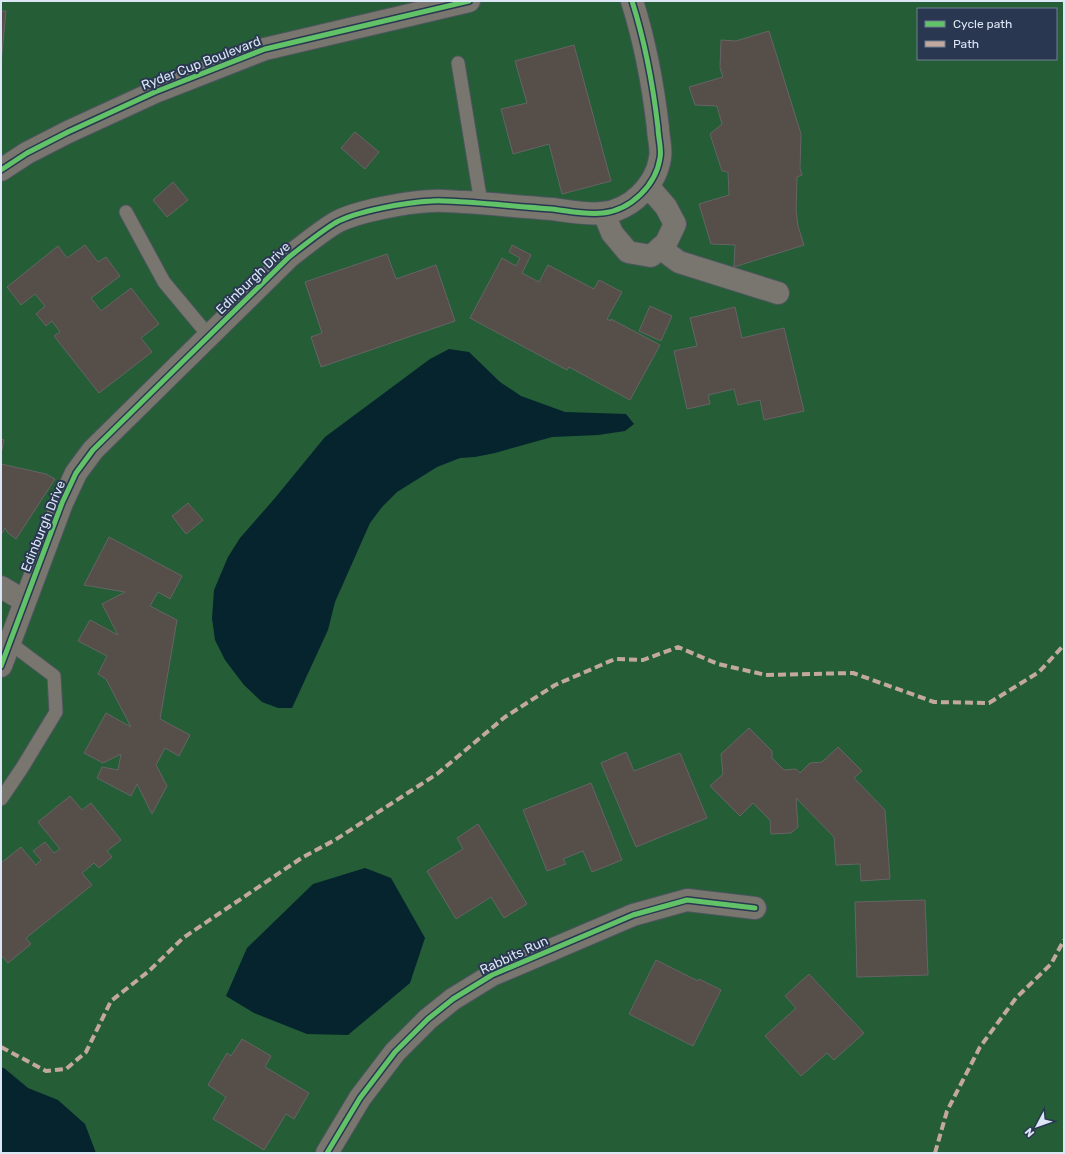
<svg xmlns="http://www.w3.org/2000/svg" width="1065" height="1154" viewBox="0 0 1065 1154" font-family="Rubik,sans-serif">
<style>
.green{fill:#245d36;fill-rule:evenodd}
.water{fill:#05242e}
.building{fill:#554e49;stroke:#666466}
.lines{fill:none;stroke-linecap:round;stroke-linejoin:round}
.service-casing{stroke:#4f5661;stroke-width:15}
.minor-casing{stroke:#4f5661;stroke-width:24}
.service{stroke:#79766f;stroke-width:13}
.minor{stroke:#79766f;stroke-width:22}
.quiet{stroke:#c3a89e;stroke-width:4;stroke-dasharray:8 4;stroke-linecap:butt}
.cycleway-casing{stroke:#293850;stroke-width:8}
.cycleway{stroke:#61c268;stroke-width:5}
.labels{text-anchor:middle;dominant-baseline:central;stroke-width:4;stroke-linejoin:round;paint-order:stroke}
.street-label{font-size:13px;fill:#dce6f5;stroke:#293850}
</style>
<rect width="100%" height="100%" fill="#323a47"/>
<!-- green -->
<path class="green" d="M1,1h1063v1152h-1063zM918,9h138v50h-138z"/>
<!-- water -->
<g class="water">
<polygon points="449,349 469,352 500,382 521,396 565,412 626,414 634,424 625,431 598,435 552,437 495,453 475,457 460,458 437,467 397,492 382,507 370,523 335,602 328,630 292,708 278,708 262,702 244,685 225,660 215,640 212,618 214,590 228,557 240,538 275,498 325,437 430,359"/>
<polygon points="365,868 391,878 425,938 410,983 348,1035 307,1034 254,1013 226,996 247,948 313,884"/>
<polygon points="1,1068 4,1068 28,1088 58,1100 85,1124 96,1153 1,1153"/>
</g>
<!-- building -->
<g class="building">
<polygon points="1,11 6,11 1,63"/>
<polygon points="769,31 801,134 800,168 802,175 797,177 796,210 798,226 804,245 734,267 735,245 711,244 699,204 729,195 728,172 722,171 710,134 722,124 717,106 695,105 689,87 723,77 720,68 721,40 736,41"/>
<polygon points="574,45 611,181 562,194 549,144 513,154 501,109 527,103 515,61"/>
<polygon points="355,132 379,152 365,169 341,148"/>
<polygon points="173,182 188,200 167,217 153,200"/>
<polygon points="85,245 98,262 106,257 120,276 91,298 101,311 131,288 159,324 141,338 152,352 99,393 54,336 60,332 52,321 46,326 36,314 45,306 35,294 21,305 7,287 58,246 67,258"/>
<polygon points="512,245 531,255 522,273 539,282 548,265 594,289 599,280 622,292 607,319 611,321 611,319 660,345 630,400 569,367 567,370 470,318 502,258 516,266 520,258 509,252"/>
<polygon points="387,254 396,279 436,265 455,321 321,367 311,337 322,333 305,282"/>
<polygon points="650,306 672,316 661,341 639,331"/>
<polygon points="735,307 742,338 784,328 804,411 764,420 760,400 738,405 734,389 708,395 710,404 687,409 674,351 697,346 690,318"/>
<polygon points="1,439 4,440 1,454"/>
<polygon points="1,464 46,474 55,479 16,539 8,533 5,528 1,535"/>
<polygon points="188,503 203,520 186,534 172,516"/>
<polygon points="109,537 182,576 170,599 158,592 150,606 177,620 160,719 190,735 179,756 165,748 156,765 167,786 152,814 137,784 131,796 97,778 102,767 118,770 121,754 103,763 84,753 106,713 131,727 106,679 98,674 107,656 78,641 90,620 118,635 102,604 125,592 84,585"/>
<polygon points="749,728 772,751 772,758 784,770 796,769 800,773 810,763 822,762 838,747 862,771 854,778 885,810 890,879 861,881 860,864 836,865 834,837 796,798 798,827 791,833 771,834 770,820 753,803 740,816 710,786 723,774 721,754"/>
<polygon points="626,752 634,771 680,753 707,818 636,847 601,763"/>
<polygon points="591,783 622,860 592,872 583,851 563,859 566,864 547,871 523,810"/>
<polygon points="70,796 82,810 91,803 121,840 107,851 112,857 99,868 94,863 82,873 92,885 26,938 31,944 8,963 1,955 1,863 21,847 36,865 41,860 33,851 45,842 54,853 60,849 38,822"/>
<polygon points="478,824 527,904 504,918 491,897 456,919 427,871 463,849 457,838"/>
<polygon points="925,900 928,975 857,977 855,902"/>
<polygon points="656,960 698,981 699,979 721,990 693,1046 629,1014"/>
<polygon points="809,974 864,1033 834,1060 827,1053 801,1076 765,1036 796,1008 785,996"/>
<polygon points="242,1039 271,1056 265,1067 309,1093 294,1119 286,1114 264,1150 213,1119 226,1097 208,1085 227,1053 231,1056"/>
</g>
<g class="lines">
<defs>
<g id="service">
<polyline points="458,63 481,203"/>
<polyline points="126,212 164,282 209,336"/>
<polyline points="1,799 22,768 56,712 54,676 10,643"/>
</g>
<g id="minor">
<polyline points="1,170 27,153 68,132 155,92 265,49 469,1"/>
<polyline points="604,213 612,233 628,252 651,256 666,243 675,224 666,207 648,186"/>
<polyline points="660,248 679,262 778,293"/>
<polyline points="1,587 25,601"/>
<path d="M1,666l61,-163 14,-30 17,-23 196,-193c15,-12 30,-24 46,-34 21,-12 73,-21 97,-22 11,-1 22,1 33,1 29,2 58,5 87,7 17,2 34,6 51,4 28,-3 53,-28 57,-55 2,-9 -2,-21 -2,-30 -5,-43 -13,-86 -26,-127"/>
<polyline points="327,1153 360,1098 395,1052 428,1019 453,999 492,975 633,915 687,900 755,908"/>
</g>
</defs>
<!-- service casing -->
<use href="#service" class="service-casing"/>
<!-- minor casing -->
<use href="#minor" class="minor-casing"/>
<!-- service -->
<use href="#service" class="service"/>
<!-- minor -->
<use href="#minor" class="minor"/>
<!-- quiet -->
<g class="quiet">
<polyline points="1,1047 46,1071 66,1069 86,1052 111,1001 149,971 183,938 303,857 335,840 437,774 505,717 555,685 615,659 643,660 678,647 718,664 766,675 853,673 934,702 989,703 1039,672 1064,645"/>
<polyline points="935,1153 947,1111 980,1047 1016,998 1051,964 1064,940"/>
</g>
<defs>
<g id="cycleway">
<polyline points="1,170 27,153 68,132 155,92 265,49 469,1"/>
<path d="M1,666l61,-163 14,-30 17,-23 196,-193c15,-12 30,-24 46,-34 21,-12 73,-21 97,-22 11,-1 22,1 33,1 29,2 58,5 87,7 17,2 34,6 51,4 28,-3 53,-28 57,-55 2,-9 -2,-21 -2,-30 -5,-43 -13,-86 -26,-127"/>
<polyline points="327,1153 360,1098 395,1052 428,1019 453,999 492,975 633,915 687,900 755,908"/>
</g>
</defs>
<!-- cycleway casing -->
<use href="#cycleway" class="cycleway-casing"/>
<!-- cycleway -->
<use href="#cycleway" class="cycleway"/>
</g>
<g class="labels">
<!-- street labels -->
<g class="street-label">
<text transform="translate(201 63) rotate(-21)">Ryder Cup Boulevard</text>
<text transform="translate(253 278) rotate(-44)">Edinburgh Drive</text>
<text transform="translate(43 526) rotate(-68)">Edinburgh Drive</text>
<text transform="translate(514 955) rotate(-25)">Rabbits Run</text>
</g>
</g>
<!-- border -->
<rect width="1065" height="1154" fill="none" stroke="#dce6f5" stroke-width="4"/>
<!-- legend -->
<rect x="917" y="8" width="140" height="52" fill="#293850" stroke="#717e92"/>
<rect x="925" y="21" width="20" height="6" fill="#61c268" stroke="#717e92"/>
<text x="953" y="28" font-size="12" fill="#dce6f5">Cycle path</text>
<rect x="925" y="41" width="20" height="6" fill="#c3a89e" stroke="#717e92"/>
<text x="953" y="48" font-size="12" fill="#dce6f5">Path</text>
<!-- north arrow -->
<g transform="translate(1037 1126) rotate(229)" stroke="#293850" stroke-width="3" paint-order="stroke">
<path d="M0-3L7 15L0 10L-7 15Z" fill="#dce6f5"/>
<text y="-6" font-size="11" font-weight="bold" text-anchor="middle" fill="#dce6f5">N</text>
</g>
</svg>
